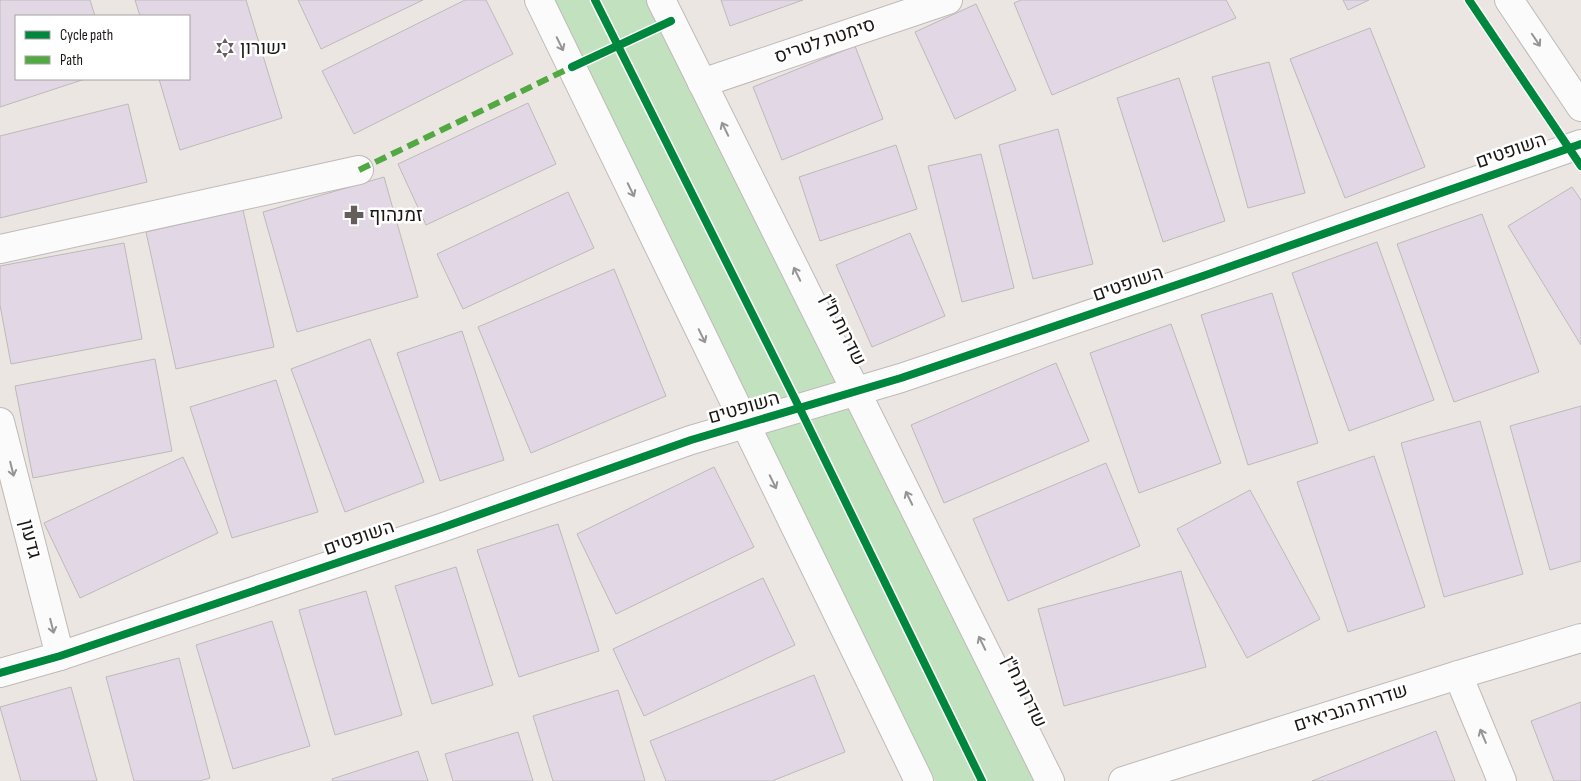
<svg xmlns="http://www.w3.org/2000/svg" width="1581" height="781" viewBox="0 0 1581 781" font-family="'Sofia Sans Condensed',Heebo,sans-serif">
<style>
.green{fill:#c2e1be}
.building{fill:#e2d8e5;stroke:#bdb9b9}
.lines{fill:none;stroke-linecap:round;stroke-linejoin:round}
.minor-casing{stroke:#bebab8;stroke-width:30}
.tertiary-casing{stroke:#bebab8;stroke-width:30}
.secondary-casing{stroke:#bebab8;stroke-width:30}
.minor{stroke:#fcfbfb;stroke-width:28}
.tertiary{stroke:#fcfbfb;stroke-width:28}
.secondary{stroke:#fcfbfb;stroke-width:28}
.quiet{stroke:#52a942;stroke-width:6;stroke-dasharray:12 6;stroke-linecap:butt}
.cycleway-casing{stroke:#fff;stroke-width:11}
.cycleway{stroke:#00873e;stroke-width:8}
.oneway{stroke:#969494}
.labels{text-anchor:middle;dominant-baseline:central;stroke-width:5;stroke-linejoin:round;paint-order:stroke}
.street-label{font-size:19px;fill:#1a1715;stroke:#fff}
.poi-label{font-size:19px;fill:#1a1715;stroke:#fff;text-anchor:start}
</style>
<rect width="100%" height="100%" fill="#ece6e3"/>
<!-- green -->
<polygon class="green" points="555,0 648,0 1036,781 935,781 763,432"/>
<!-- building -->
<g class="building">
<polygon points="0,0 90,0 95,16 16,16 16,79 85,79 0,107"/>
<polygon points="135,0 246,0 282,118 180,150 159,79 189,79 189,16 140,16"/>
<polygon points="298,0 423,0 321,49"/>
<polygon points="465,0 486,0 513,54 354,134 322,71"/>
<polygon points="721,0 803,0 730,26"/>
<polygon points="1021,0 1226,0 1236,18 1052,95 1014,3"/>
<polygon points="1343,0 1369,0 1348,10"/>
<polygon points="976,4 1016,90 955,119 915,32"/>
<polygon points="1370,28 1425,167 1345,198 1290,59"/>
<polygon points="855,46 883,119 782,160 753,87"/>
<polygon points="1269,62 1305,193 1248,208 1212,77"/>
<polygon points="1179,78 1225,221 1163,242 1117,98"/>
<polygon points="528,103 556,164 426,225 398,164"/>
<polygon points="128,104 147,182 0,218 0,136"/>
<polygon points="1058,129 1093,264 1033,279 999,145"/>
<polygon points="896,145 917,209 820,241 799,177"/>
<polygon points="981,154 1014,288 962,302 928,166"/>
<polygon points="384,177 418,297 297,332 263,212"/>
<polygon points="1572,187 1581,200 1581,345 1508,226"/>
<polygon points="568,192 594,248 463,309 437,254"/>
<polygon points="243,210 274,347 176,369 146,232"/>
<polygon points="1482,214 1539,372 1454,402 1397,244"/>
<polygon points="910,233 945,316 872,347 836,265"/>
<polygon points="1377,242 1434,400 1349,431 1292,273"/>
<polygon points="124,243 142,339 11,364 0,305 0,266"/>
<polygon points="614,269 666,396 531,453 478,327"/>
<polygon points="1272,293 1318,443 1248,465 1201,315"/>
<polygon points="1171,324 1221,463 1139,493 1090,353"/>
<polygon points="462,331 504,460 440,481 397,353"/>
<polygon points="370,339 424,482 345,512 291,369"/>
<polygon points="155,359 172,451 33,478 15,386"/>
<polygon points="1056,363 1089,441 944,503 911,425"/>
<polygon points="276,380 318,512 232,538 190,407"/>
<polygon points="1581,406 1581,561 1550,570 1510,426"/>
<polygon points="1480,421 1523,574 1444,597 1401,443"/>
<polygon points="1374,456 1425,607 1348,632 1297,482"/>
<polygon points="183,457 218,533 80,598 44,523"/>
<polygon points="1106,463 1140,546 1008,601 973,519"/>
<polygon points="714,467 754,547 616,614 577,534"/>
<polygon points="1250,490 1320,619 1247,658 1177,529"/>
<polygon points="558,524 599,651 519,677 477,550"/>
<polygon points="456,567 493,685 432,704 395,586"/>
<polygon points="1181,571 1206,667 1064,706 1038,609"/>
<polygon points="763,578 795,645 644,716 613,649"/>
<polygon points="366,591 402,715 335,735 299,610"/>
<polygon points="272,621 310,746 233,769 196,645"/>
<polygon points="179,658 210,778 200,781 134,781 106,677"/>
<polygon points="814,675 845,752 772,781 666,781 650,741"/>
<polygon points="71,687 97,781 21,781 0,707"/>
<polygon points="618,690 645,781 553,781 533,716"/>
<polygon points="1581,702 1581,781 1554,781 1531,721"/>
<polygon points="1436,731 1455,781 1312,781"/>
<polygon points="518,732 533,781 453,781 445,754"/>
<polygon points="418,751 428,781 333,781 332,779"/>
</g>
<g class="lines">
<defs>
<g id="minor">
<polyline points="702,83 948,0"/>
<polyline points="0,249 359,170"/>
<polyline points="0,422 60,656"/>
<polyline points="0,673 60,656 441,528 691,440 901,378 1203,276 1581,144"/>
<polyline points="1458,675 1502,781"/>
</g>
<g id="tertiary">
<polyline points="539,0 919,781"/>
<polyline points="661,0 1050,781"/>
<polyline points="1123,781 1458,675 1581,638"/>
</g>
<polyline id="secondary" points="1509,0 1581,107"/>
</defs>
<!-- minor casing -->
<use href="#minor" class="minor-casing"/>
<!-- tertiary casing -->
<use href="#tertiary" class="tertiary-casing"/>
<!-- secondary casing -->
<use href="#secondary" class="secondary-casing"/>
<!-- minor -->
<use href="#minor" class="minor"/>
<!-- tertiary -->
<use href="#tertiary" class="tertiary"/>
<!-- secondary -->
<use href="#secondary" class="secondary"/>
<!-- quiet -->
<polyline class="quiet" points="359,170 576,65"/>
<defs>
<g id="cycleway">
<polyline points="595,0 800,409 982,781"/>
<polyline points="1469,0 1581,166"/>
<polyline points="572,67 671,21"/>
<polyline points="0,673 60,656 441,528 691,440 901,378 1203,276 1581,144"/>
</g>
</defs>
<!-- cycleway casing -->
<use href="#cycleway" class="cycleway-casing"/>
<!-- cycleway -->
<use href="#cycleway" class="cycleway"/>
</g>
<!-- one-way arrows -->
<defs><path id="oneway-shaft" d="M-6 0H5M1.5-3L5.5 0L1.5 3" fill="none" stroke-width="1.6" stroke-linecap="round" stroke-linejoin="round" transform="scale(1.25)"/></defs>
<g class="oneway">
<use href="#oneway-shaft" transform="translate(1536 40) rotate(56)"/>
<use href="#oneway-shaft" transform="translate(560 44) rotate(64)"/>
<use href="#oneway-shaft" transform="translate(725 129) rotate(-116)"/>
<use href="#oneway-shaft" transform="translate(631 190) rotate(64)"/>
<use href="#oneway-shaft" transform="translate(797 274) rotate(-116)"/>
<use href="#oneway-shaft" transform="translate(702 336) rotate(64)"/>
<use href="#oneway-shaft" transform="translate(12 469) rotate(76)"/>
<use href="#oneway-shaft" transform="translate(773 482) rotate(64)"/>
<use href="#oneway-shaft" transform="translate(909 498) rotate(-116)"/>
<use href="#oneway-shaft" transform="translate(52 626) rotate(76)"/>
<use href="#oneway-shaft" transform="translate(982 643) rotate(-116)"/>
<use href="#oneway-shaft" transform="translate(1483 736) rotate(-113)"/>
</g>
<!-- icons -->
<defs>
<symbol id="synagogue-bare" viewBox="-9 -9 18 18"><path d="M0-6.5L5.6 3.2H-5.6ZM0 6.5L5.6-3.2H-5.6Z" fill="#645f5d" stroke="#fff" stroke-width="2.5" paint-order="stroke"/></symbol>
<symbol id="pharmacy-bare" viewBox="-9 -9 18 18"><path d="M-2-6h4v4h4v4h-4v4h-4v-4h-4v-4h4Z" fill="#645f5d" stroke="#fff" stroke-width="2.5" paint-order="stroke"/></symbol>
</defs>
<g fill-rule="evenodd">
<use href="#synagogue-bare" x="211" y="34" width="28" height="28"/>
<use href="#pharmacy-bare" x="340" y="201" width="28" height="28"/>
</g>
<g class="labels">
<!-- street labels -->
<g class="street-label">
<text transform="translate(825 41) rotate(-19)">סימטת לטריס</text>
<text transform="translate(1511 151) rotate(-19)">השופטים</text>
<text transform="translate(1128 284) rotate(-19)">השופטים</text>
<text transform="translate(843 330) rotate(63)">שדרות ח"ן</text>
<text transform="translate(744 408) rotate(-16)">השופטים</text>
<text transform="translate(359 538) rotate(-19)">השופטים</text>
<text transform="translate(30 539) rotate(76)">גדעון</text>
<text transform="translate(1024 692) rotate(64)">שדרות ח"ן</text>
<text transform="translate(1351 708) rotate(-18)">שדרות הנביאים</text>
</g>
<!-- poi labels -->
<g class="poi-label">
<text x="240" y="48">ישורון</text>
<text x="369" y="215">זמנהוף</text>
</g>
</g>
<!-- legend -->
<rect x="15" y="15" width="175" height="65" fill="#ffffff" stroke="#a3a2a1"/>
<rect x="25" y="31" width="25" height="8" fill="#00873e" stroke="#a3a2a1"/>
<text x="60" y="40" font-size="15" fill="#1a1715">Cycle path</text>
<rect x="25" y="56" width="25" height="8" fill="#52a942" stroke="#a3a2a1"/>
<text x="60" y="65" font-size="15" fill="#1a1715">Path</text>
</svg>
